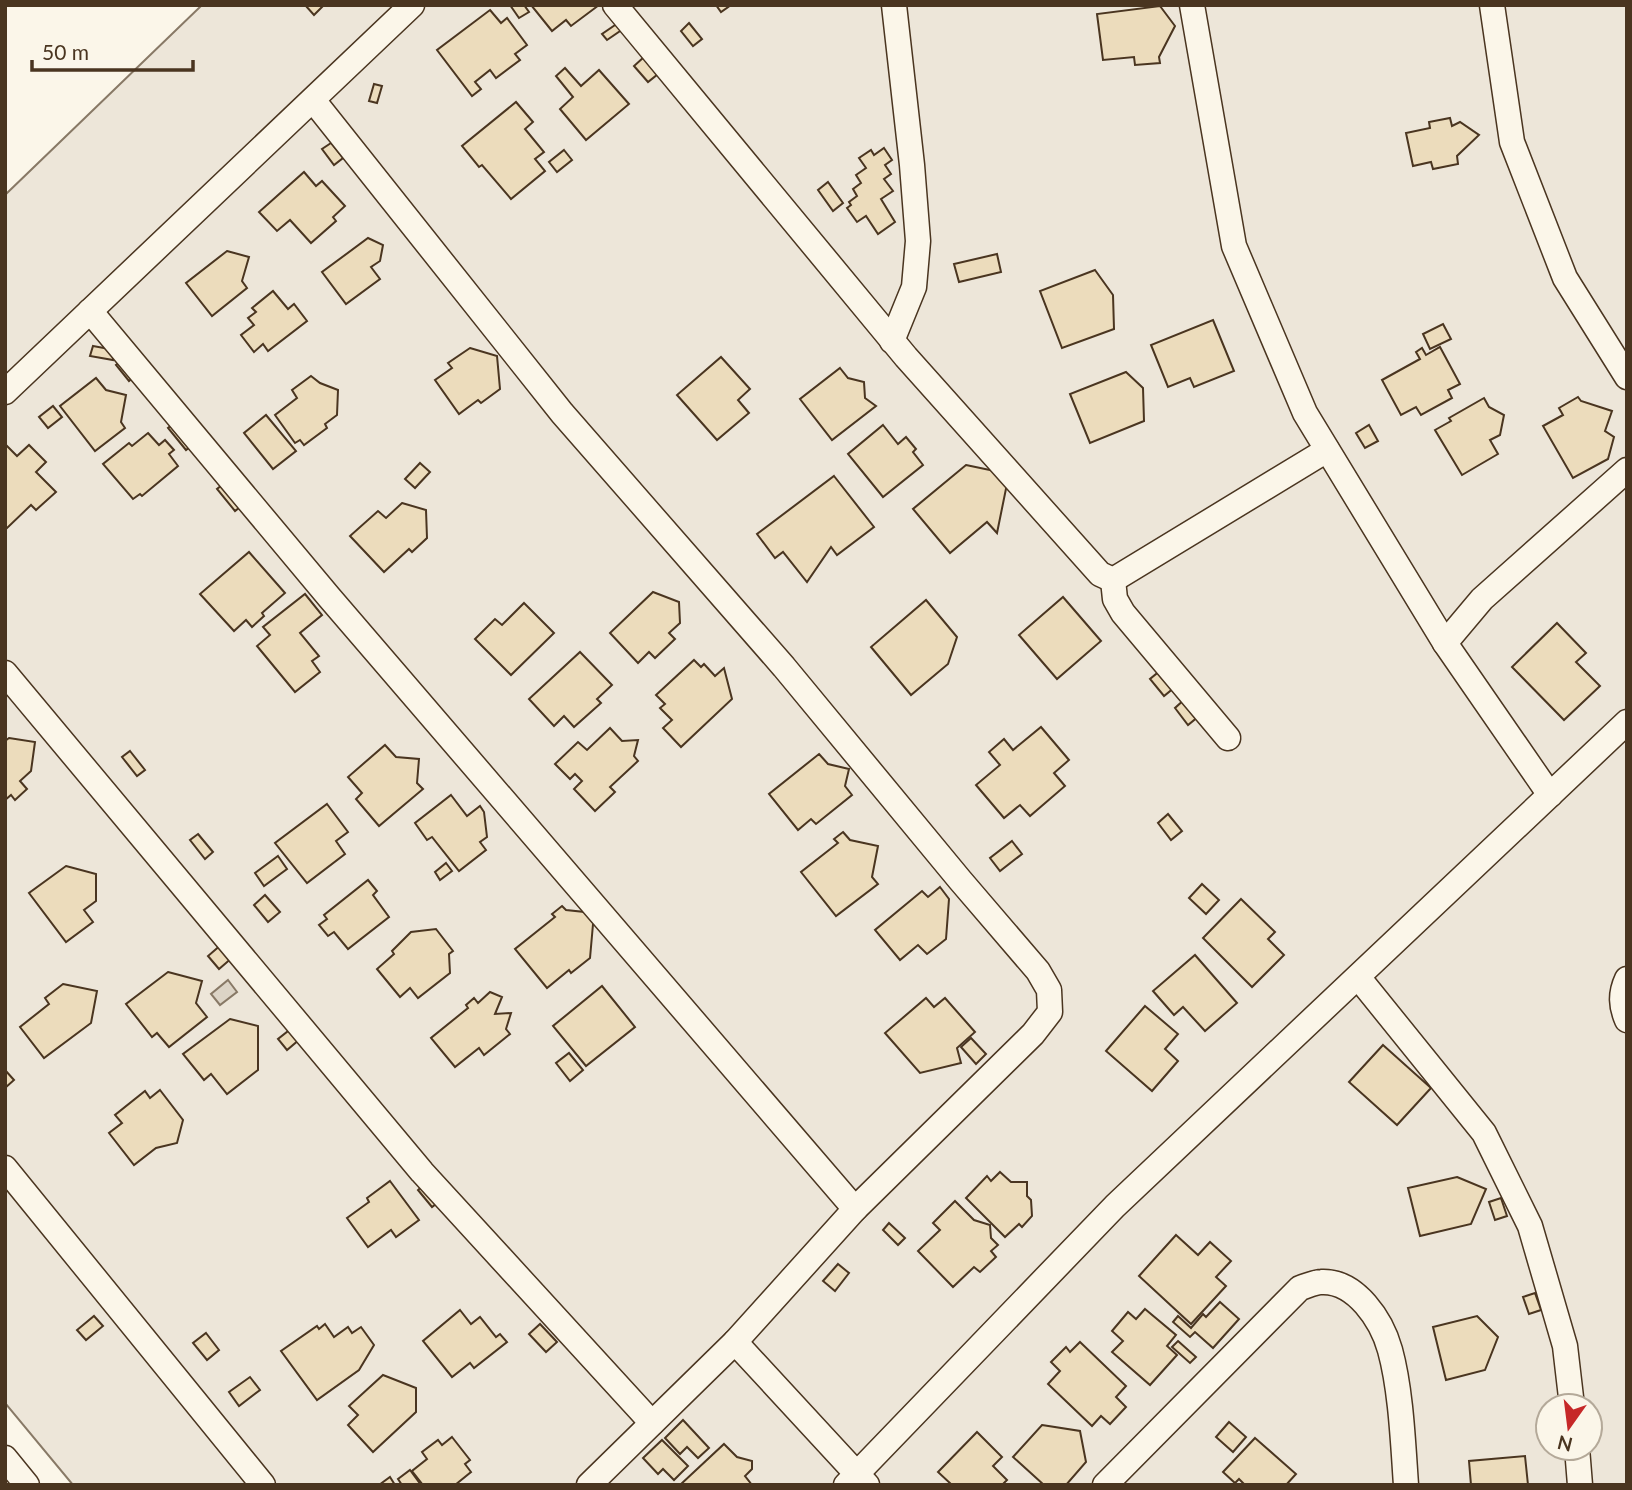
<svg xmlns="http://www.w3.org/2000/svg" width="1632" height="1490" viewBox="0 0 1632 1490" font-family="Lato,sans-serif">
<style>
.green{fill:#ede6d9;stroke:#887966;stroke-width:2;fill-rule:evenodd}
.water{fill:#dcd4c6;stroke:#887966;stroke-width:2}
.building{fill:#ecdcbc;stroke:#4a3520;stroke-width:2}
.lines{fill:none;stroke-linecap:round;stroke-linejoin:round}
.minor-casing{stroke:#4a3520;stroke-width:27}
.minor{stroke:#fbf6e9;stroke-width:24}
</style>
<rect width="100%" height="100%" fill="#fbf6e9"/>
<!-- green -->
<path class="green" d="M202,5h1425v1480h-1554l-68,-82v-1208zM1548,1406h42v42h-42z"/>
<!-- water -->
<polygon class="water" points="228,980 237,992 220,1005 211,994"/>
<!-- building -->
<g class="building">
<polygon points="305,5 324,5 314,15"/>
<polygon points="510,5 524,5 529,12 519,18"/>
<polygon points="531,5 599,5 571,26 566,20 552,31"/>
<polygon points="716,5 731,5 721,12"/>
<polygon points="1160,6 1175,26 1159,57 1160,63 1135,65 1134,57 1103,60 1097,14"/>
<polygon points="490,10 501,23 507,18 527,45 515,54 520,60 496,78 490,70 475,82 481,89 472,96 437,50"/>
<polygon points="618,23 623,29 607,40 602,34"/>
<polygon points="689,23 702,39 693,46 681,31"/>
<polygon points="644,57 658,74 648,82 634,66"/>
<polygon points="565,68 581,86 599,70 629,104 586,140 560,109 573,97 556,76"/>
<polygon points="374,84 382,86 377,103 369,101"/>
<polygon points="516,102 533,122 525,129 544,152 535,159 545,171 511,199 482,165 479,167 462,146"/>
<polygon points="1450,118 1452,126 1460,122 1479,135 1457,156 1458,164 1433,169 1431,162 1413,166 1406,133 1430,128 1429,122"/>
<polygon points="331,143 343,158 334,165 322,149"/>
<polygon points="884,148 892,160 885,165 891,174 884,179 893,191 881,199 895,222 878,234 866,216 857,222 847,208 851,205 849,202 857,196 853,189 861,183 856,175 866,168 859,158 871,150 874,155"/>
<polygon points="564,150 572,160 557,172 549,162"/>
<polygon points="304,172 316,186 322,181 345,206 333,217 336,221 311,243 290,220 277,231 259,212"/>
<polygon points="828,182 843,203 833,211 818,190"/>
<polygon points="368,238 383,245 380,261 371,267 380,279 346,304 322,272"/>
<polygon points="227,251 249,257 242,281 247,288 212,316 186,283"/>
<polygon points="997,254 1001,272 959,282 954,264"/>
<polygon points="1095,270 1113,295 1114,329 1062,348 1040,291"/>
<polygon points="273,291 288,309 294,304 307,321 268,351 263,344 254,352 241,335 254,325 248,318 256,312 252,308"/>
<polygon points="1213,320 1234,371 1194,387 1190,378 1168,387 1151,345"/>
<polygon points="1443,324 1451,339 1430,349 1423,334"/>
<polygon points="93,346 115,350 113,360 90,356"/>
<polygon points="1440,347 1460,384 1448,390 1452,398 1421,415 1416,407 1401,415 1382,380 1420,359 1416,352 1422,348 1426,355"/>
<polygon points="470,348 497,356 500,389 481,403 478,400 459,414 435,380 452,368 448,363"/>
<polygon points="721,357 750,389 738,400 749,413 717,440 677,395"/>
<polygon points="124,359 136,375 129,381 116,365"/>
<polygon points="840,368 848,378 864,382 865,398 876,406 832,440 800,399"/>
<polygon points="1126,372 1143,388 1144,421 1090,443 1070,394"/>
<polygon points="311,376 320,383 338,390 337,415 325,424 327,428 304,445 300,440 295,443 275,415 297,398 292,390"/>
<polygon points="96,378 106,390 126,395 121,422 125,428 95,451 60,406"/>
<polygon points="1578,397 1581,401 1612,411 1605,431 1614,437 1608,459 1573,478 1543,426 1563,415 1559,408"/>
<polygon points="1484,398 1489,407 1504,415 1500,435 1490,440 1498,454 1462,475 1435,430 1451,421 1449,418"/>
<polygon points="53,406 62,417 48,428 39,417"/>
<polygon points="266,415 296,451 273,469 244,433"/>
<polygon points="177,421 195,443 186,450 168,428"/>
<polygon points="883,425 898,444 906,437 916,449 913,452 923,465 883,497 848,454"/>
<polygon points="1369,425 1378,441 1365,448 1356,433"/>
<polygon points="148,433 159,445 165,440 174,450 169,454 178,466 142,496 140,494 133,499 103,464 129,443 132,446"/>
<polygon points="5,444 17,456 29,445 46,462 36,472 56,492 36,510 31,505 5,530"/>
<polygon points="420,463 430,472 415,488 405,479"/>
<polygon points="966,465 1009,474 997,533 987,522 950,553 913,509"/>
<polygon points="834,476 874,527 837,555 831,547 807,582 783,552 775,558 757,534"/>
<polygon points="226,482 244,504 235,511 217,489"/>
<polygon points="402,503 426,510 427,538 412,552 409,549 384,572 350,536 378,511 386,518"/>
<polygon points="249,552 285,593 262,613 264,616 252,627 246,620 234,631 200,594"/>
<polygon points="653,592 679,602 680,623 669,633 675,639 655,658 649,652 638,663 610,633"/>
<polygon points="305,594 322,615 300,633 319,656 312,661 320,672 295,692 257,646 270,635 263,627"/>
<polygon points="1063,597 1101,641 1057,679 1019,635"/>
<polygon points="926,600 957,637 948,664 911,695 871,647"/>
<polygon points="524,603 554,633 511,675 475,639 495,619 502,625"/>
<polygon points="1557,623 1586,653 1576,662 1600,686 1564,720 1512,667"/>
<polygon points="580,652 612,685 597,699 601,703 574,727 564,716 554,726 529,699"/>
<polygon points="694,660 701,667 704,664 715,676 724,668 732,699 681,747 663,728 672,720 660,708 665,704 656,695"/>
<polygon points="1161,670 1175,687 1164,696 1150,679"/>
<polygon points="1185,699 1199,716 1188,725 1175,708"/>
<polygon points="1041,727 1069,760 1054,773 1065,786 1030,816 1020,805 1004,818 976,785 1000,765 989,752 1004,739 1013,750"/>
<polygon points="610,728 622,741 638,740 634,756 638,761 610,787 615,792 595,811 574,789 582,781 575,774 570,779 555,764 578,742 587,750"/>
<polygon points="9,738 35,742 31,771 20,781 27,789 15,800 11,795 5,800 5,741"/>
<polygon points="385,745 396,757 419,759 417,783 423,789 379,826 356,799 362,793 348,777"/>
<polygon points="130,751 145,770 137,776 122,757"/>
<polygon points="819,754 828,764 849,769 845,786 852,795 816,824 811,819 798,830 769,794"/>
<polygon points="451,795 467,816 480,806 484,812 487,837 480,842 486,850 459,871 432,837 427,840 415,823"/>
<polygon points="327,804 348,832 336,841 345,854 307,883 275,843"/>
<polygon points="1168,814 1182,831 1171,840 1158,823"/>
<polygon points="843,832 850,840 878,846 872,877 878,884 836,916 801,872 838,843 834,839"/>
<polygon points="198,834 213,852 205,859 190,840"/>
<polygon points="1012,841 1022,854 1000,871 990,858"/>
<polygon points="278,856 287,869 264,886 255,873"/>
<polygon points="446,863 452,871 440,880 435,872"/>
<polygon points="66,866 96,874 96,901 84,910 93,922 66,942 29,893"/>
<polygon points="368,880 377,891 373,895 389,917 348,949 334,932 328,936 319,925 327,919 324,915"/>
<polygon points="1202,884 1219,900 1206,914 1189,898"/>
<polygon points="940,887 949,899 946,939 927,954 918,945 900,960 875,930 922,891 928,897"/>
<polygon points="265,895 280,912 268,922 254,905"/>
<polygon points="1241,899 1275,932 1268,939 1284,955 1252,987 1203,938"/>
<polygon points="562,906 566,910 594,913 590,958 571,973 569,970 547,988 515,949 555,917 552,914"/>
<polygon points="436,929 453,951 449,954 450,973 418,998 410,988 400,997 377,969 394,954 392,951 411,932"/>
<polygon points="222,944 233,957 219,969 208,956"/>
<polygon points="1195,955 1237,1003 1205,1031 1183,1007 1174,1015 1153,991"/>
<polygon points="168,972 202,981 196,1003 207,1017 169,1047 157,1033 152,1037 126,1004"/>
<polygon points="63,984 97,991 91,1023 44,1058 20,1027 49,1004 45,998"/>
<polygon points="602,986 635,1027 586,1066 553,1026"/>
<polygon points="490,992 502,997 495,1014 511,1013 506,1029 510,1034 484,1055 479,1048 455,1067 431,1038 468,1008 466,1005 474,998 478,1003"/>
<polygon points="926,998 934,1007 945,998 975,1032 957,1048 961,1063 920,1073 885,1033"/>
<polygon points="1145,1006 1178,1034 1165,1049 1178,1061 1152,1091 1106,1051"/>
<polygon points="230,1019 258,1026 258,1070 227,1094 211,1074 204,1080 183,1054"/>
<polygon points="292,1028 300,1039 287,1050 278,1039"/>
<polygon points="971,1038 986,1054 976,1064 961,1047"/>
<polygon points="1383,1045 1431,1088 1397,1125 1349,1082"/>
<polygon points="569,1053 583,1070 570,1081 556,1063"/>
<polygon points="5,1070 14,1080 5,1088"/>
<polygon points="160,1090 183,1120 177,1143 156,1148 134,1165 109,1133 122,1123 115,1115 145,1091 150,1098"/>
<polygon points="1000,1172 1011,1182 1027,1182 1027,1196 1031,1200 1032,1216 1022,1227 1019,1224 1005,1237 966,1198 987,1176 991,1181"/>
<polygon points="1457,1177 1486,1189 1471,1224 1420,1236 1408,1188"/>
<polygon points="390,1181 419,1220 396,1237 391,1230 368,1247 347,1218 369,1202 367,1198"/>
<polygon points="426,1183 441,1200 432,1207 418,1190"/>
<polygon points="1501,1198 1507,1216 1495,1220 1489,1202"/>
<polygon points="955,1201 974,1220 990,1225 991,1238 998,1245 991,1251 996,1257 980,1272 974,1267 953,1287 918,1251 940,1230 933,1223"/>
<polygon points="889,1223 905,1238 898,1245 883,1230"/>
<polygon points="1176,1235 1198,1255 1210,1242 1231,1261 1216,1277 1226,1286 1191,1324 1139,1276"/>
<polygon points="838,1264 849,1273 835,1291 823,1281"/>
<polygon points="1535,1293 1541,1310 1529,1314 1523,1297"/>
<polygon points="1220,1302 1239,1319 1213,1348 1195,1332 1190,1337 1173,1322 1178,1316 1191,1328 1203,1314 1206,1317"/>
<polygon points="1145,1309 1176,1335 1167,1346 1177,1355 1150,1385 1112,1352 1123,1341 1112,1331 1128,1312 1136,1319"/>
<polygon points="460,1310 471,1324 480,1317 496,1337 500,1334 507,1342 474,1368 470,1363 452,1377 423,1341"/>
<polygon points="94,1316 103,1326 86,1340 77,1330"/>
<polygon points="1477,1316 1498,1337 1485,1370 1446,1380 1433,1327"/>
<polygon points="325,1324 334,1337 348,1327 352,1333 361,1327 374,1345 359,1370 317,1400 281,1351 317,1326 319,1329"/>
<polygon points="540,1324 557,1342 546,1352 529,1334"/>
<polygon points="206,1333 219,1350 207,1360 193,1343"/>
<polygon points="1178,1341 1196,1357 1190,1363 1172,1347"/>
<polygon points="1080,1342 1126,1386 1116,1397 1126,1407 1110,1424 1101,1416 1092,1426 1048,1384 1060,1371 1051,1362 1066,1347 1070,1352"/>
<polygon points="383,1375 416,1388 416,1412 373,1452 348,1425 358,1415 349,1406"/>
<polygon points="250,1377 260,1390 239,1406 229,1392"/>
<polygon points="683,1420 709,1448 698,1458 687,1447 680,1454 665,1438"/>
<polygon points="1229,1422 1246,1437 1233,1452 1216,1437"/>
<polygon points="1042,1425 1080,1431 1086,1462 1066,1485 1044,1485 1013,1457"/>
<polygon points="977,1432 1002,1457 993,1466 1007,1480 1002,1485 952,1485 938,1472"/>
<polygon points="452,1437 470,1460 465,1464 471,1472 455,1485 423,1485 412,1471 427,1459 422,1452 438,1440 442,1445"/>
<polygon points="1255,1438 1296,1474 1286,1485 1245,1485 1239,1479 1235,1483 1223,1472"/>
<polygon points="662,1440 688,1466 674,1480 663,1469 658,1474 643,1458"/>
<polygon points="724,1444 737,1457 752,1461 752,1469 745,1476 752,1485 680,1485"/>
<polygon points="1525,1456 1528,1485 1471,1485 1469,1461"/>
<polygon points="410,1470 421,1485 402,1485 398,1479"/>
<polygon points="390,1477 395,1485 379,1485"/>
</g>
<g class="lines">
<defs>
<g id="minor">
<polyline points="615,5 906,357 1100,574 1113,580 1327,450"/>
<polyline points="1192,5 1234,246 1305,413 1445,643 1550,795"/>
<polyline points="1492,5 1512,142 1565,278 1627,377"/>
<polyline points="313,100 562,413 784,667 960,880 1038,971 1049,990 1050,1012 1033,1034 855,1209 735,1342"/>
<polyline points="90,311 329,597 855,1209"/>
<polyline points="892,341 914,287 918,241 912,165 894,5"/>
<polyline points="5,392 412,5"/>
<polyline points="1113,580 1115,599 1123,613 1228,738"/>
<polyline points="1445,643 1482,599 1627,470"/>
<polyline points="5,673 422,1172 652,1423"/>
<polyline points="1358,977 1484,1133 1530,1226 1565,1346 1572,1406"/>
<path d="M1627,979c-7,15 -6,27 0,41"/>
<polyline points="5,1168 263,1485"/>
<polyline points="1577,1448 1580,1485"/>
<polyline points="5,1458 27,1485"/>
<polyline points="589,1485 735,1342 867,1485"/>
<polyline points="846,1485 1115,1206 1627,722"/>
<path d="M1105,1485l195,-197c7,-2 15,-6 21,-6 35,-2 61,39 69,68 11,40 13,93 16,135"/>
</g>
</defs>
<!-- minor casing -->
<use href="#minor" class="minor-casing"/>
<!-- minor -->
<use href="#minor" class="minor"/>
</g>
<!-- border -->
<rect width="1632" height="1490" fill="none" stroke="#4a3520" stroke-width="14"/>
<!-- north arrow -->
<g transform="translate(1569 1427) rotate(194)"><circle r="33" fill="#fbf6e9" stroke="#b4a999" stroke-width="2"/>
<path d="M0-5L12 26L0 18L-12 26Z" fill="#c62828"/>
<text y="-10" font-size="19" font-weight="bold" text-anchor="middle" fill="#4a3520">N</text>
</g>
<!-- scale -->
<path d="M32 60v10h161v-10" fill="none" stroke="#4a3520" stroke-width="3.5"/>
<text x="42" y="60" font-size="21" fill="#4a3520" stroke="#fbf6e9" stroke-width="5" paint-order="stroke">50 m</text>
</svg>
